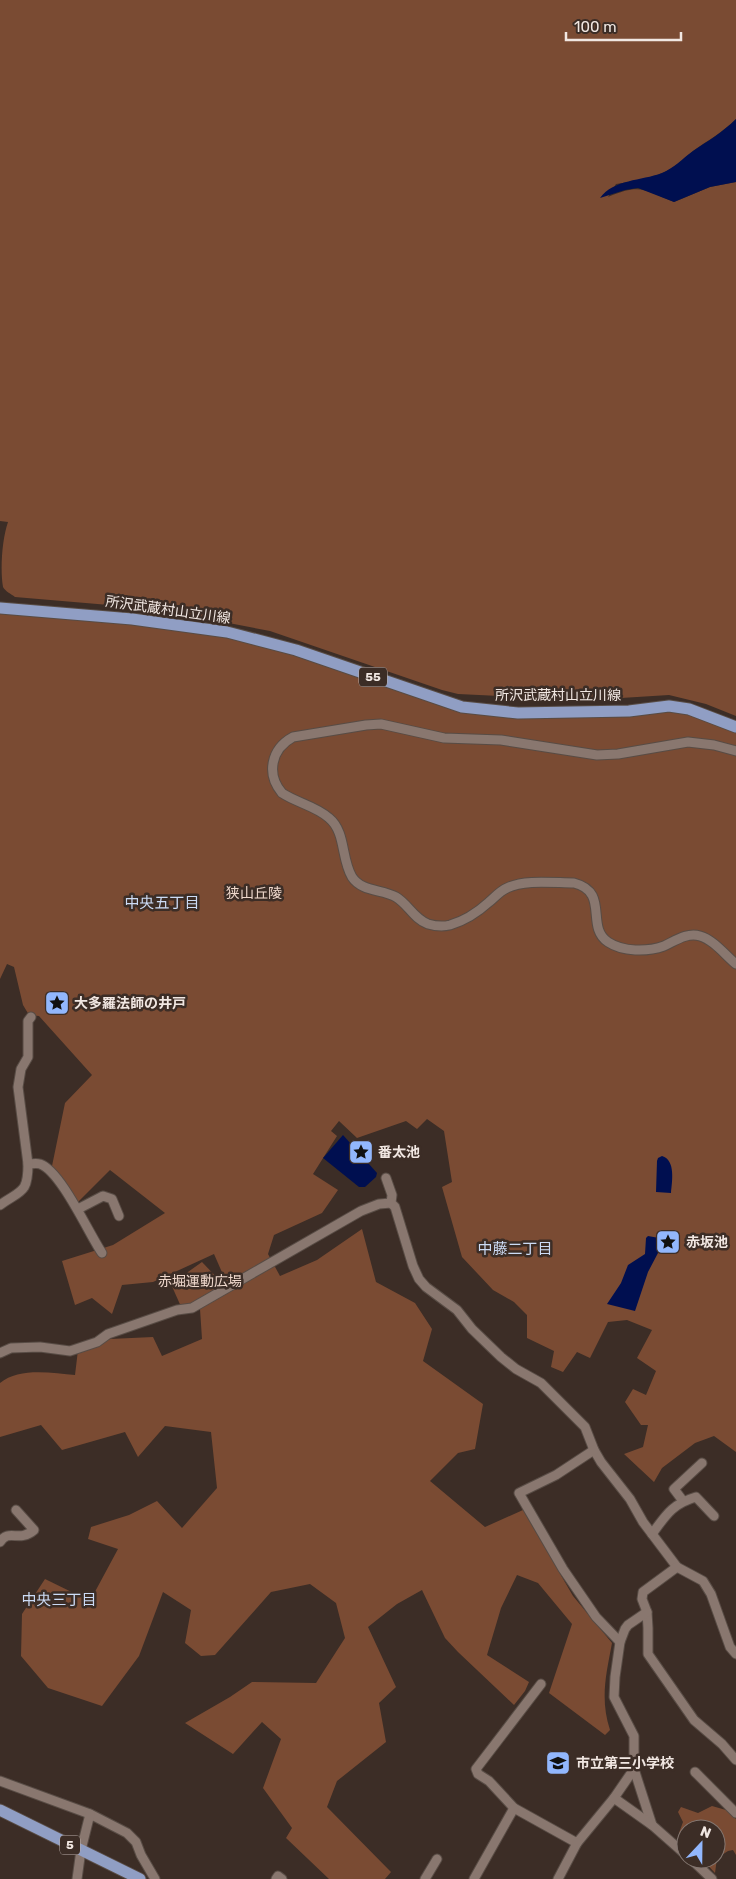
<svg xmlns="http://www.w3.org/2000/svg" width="736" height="1879" viewBox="0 0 736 1879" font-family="Rubik,'Noto Sans JP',sans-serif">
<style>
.green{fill:#7a4b33}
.water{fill:#000f50}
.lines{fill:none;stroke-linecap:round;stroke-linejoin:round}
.minor-casing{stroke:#584c45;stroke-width:11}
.major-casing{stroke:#584c45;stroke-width:13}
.minor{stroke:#89776f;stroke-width:9}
.major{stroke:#909ec4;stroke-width:11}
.labels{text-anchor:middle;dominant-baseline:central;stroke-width:5;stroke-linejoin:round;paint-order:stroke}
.shield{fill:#3c2d26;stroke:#bbafaa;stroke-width:1}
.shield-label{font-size:12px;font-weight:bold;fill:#f1e7e2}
.street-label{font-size:14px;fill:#f1e7e2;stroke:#3c2d26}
.park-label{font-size:14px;fill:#efd8cc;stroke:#3c2d26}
.poi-label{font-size:14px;font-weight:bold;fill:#f1e7e2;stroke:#3c2d26;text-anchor:start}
.neighbourhood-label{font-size:15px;fill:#ccdbf5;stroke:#3c2d26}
</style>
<rect width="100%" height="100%" fill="#3c2d26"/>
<!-- green -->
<g class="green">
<path d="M0,0h736v119c-13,13 -29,22 -43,32 -5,4 -10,9 -15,13 -17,13 -41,17 -62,20l-8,13c33,-14 36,-7 66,5l36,-15 26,-5v534l-30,-12 -37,-9 -80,5 -131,-6 -16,-4 -172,-59 -114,-22 -141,-12c-4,-3 -10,-6 -12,-10 -3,-17 -1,-48 5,-65l-8,-1z"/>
<path d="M0,608l227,24 235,75 56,6 151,-7 67,21v725l-22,-16 -19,7 -33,25 -8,14 -30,-28 19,-7 5,-22h-7l-16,-23 8,-13 13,6 10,-24 -19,-13 15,-28 -25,-10 -19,2 -18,36 -13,-6 -14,20 -12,-5 3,-16 -27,-13v-23l-13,-13 -21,-12 -31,-33 -20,-70 10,-5 -8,-51 -17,-12 -10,10 -11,-8 -49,17 -18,-17 -8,10 6,5 -24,38 25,16 -16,23 -48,22 -6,19 12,22 37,-16 45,-31 14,53 39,21 17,26 -9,32 60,43 -8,45 -17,4 -28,28 55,46 38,-17 50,86 39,47c-6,32 -12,56 -2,87l-5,5 -56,-42 23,-69 -34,-41 -21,-8 -16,33 -14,47 42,27 -4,9 -11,14 -56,-53 -13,-14 -23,-48 -25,14 -29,23 28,60 -17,16 7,39 -49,39 -10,26 64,65 -6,7h-56l-43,-41 6,-10 -29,-40 18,-49 -19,-17 -29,32 -48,-31 45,-26 22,-15 64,1 29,-45 -9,-35 -26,-19 -39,8 -56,63 -14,1 -16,-13 6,-33 -28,-18 -24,64 -37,50 -54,-18 -27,-32 1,-42 23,-35 45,22 28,-52 -30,-10 3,-12 38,-12 28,-14 25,27 35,-40 -6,-56 -46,-6 -27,31 -13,-25 -63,18 -21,-25 -41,12v-54c19,-16 52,-10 75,-8l3,-25 32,-11 43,-2 9,19 40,-17 -2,-30 28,-23 -14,-32 -61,28 -31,3 -10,29 -20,-16 -17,7 -13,-44 51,-16 52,-32 -55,-43 -33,33 -25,-37 13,-63 27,-28 -53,-59 -10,-1 -6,-10 -9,-38 -7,-3 -7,15z"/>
<polygon points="202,1262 223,1284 182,1309 171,1284"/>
<polygon points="712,1806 726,1810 736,1819 736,1855 733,1850 728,1851 717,1858 715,1873 702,1859 716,1859 716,1829 686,1829 686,1841 679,1833 683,1822 678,1812 681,1807 698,1813"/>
</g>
<!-- water -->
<g class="water">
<path d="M736,119v63l-26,5 -36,15 -36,-14 -13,2 -25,8c14,-19 41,-17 62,-25 12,-5 20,-14 31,-22 15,-10 30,-19 43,-32z"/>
<polygon points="343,1135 377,1173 376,1177 365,1187 359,1187 323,1158"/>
<path d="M662,1156c14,4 10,26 9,37l-15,-1 1,-31 1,-3z"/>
<polygon points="648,1236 659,1238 658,1253 648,1272 635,1311 607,1304 621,1283 628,1265 645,1254 646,1238"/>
</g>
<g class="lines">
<defs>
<g id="minor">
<path d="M736,751l-22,-6 -26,-3 -70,12 -21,1 -96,-15 -57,-2 -63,-14 -15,1 -73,12c-22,12 -27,37 -11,56 15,10 34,13 47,25 17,14 12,41 23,59 10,15 30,12 44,20 12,7 18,22 32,27 7,2 14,3 22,1 14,-4 28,-13 39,-23 6,-5 11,-11 18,-14 17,-9 48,-5 67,-5 36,9 11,44 34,59 15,10 39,10 56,4 11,-5 23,-14 36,-10 14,4 25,19 36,28"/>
<path d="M28,1164c4,0 8,-1 12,0 21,7 49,70 62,89"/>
<polyline points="386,1178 392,1195 391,1203 395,1207 413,1266 419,1279 426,1287 457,1310 472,1329 501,1357 516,1369 541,1383 585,1427 594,1450 601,1462 630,1499 643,1522 677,1567 703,1581 711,1594 730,1647 736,1654"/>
<path d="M0,1205c21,-15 28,-11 28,-41l-10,-77 3,-18 7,-12v-36l3,-4"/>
<polyline points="78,1209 103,1196 112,1199 119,1216"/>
<polyline points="0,1353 11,1348 40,1347 70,1351 97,1342 108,1334 177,1310 192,1308 361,1211 379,1204 391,1203"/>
<polyline points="594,1450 556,1475 519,1493 563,1569 596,1617 620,1642"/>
<polyline points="683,1501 674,1489 702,1463"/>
<path d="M652,1534c14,-19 20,-30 44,-37l18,19"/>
<path d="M0,1542c9,-14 19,1 34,-12l-18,-20"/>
<polyline points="677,1567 643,1592 642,1599 647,1612 648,1628 648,1654 694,1720 722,1744 736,1760"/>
<polyline points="647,1612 628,1625 625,1629 620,1642 615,1677 614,1697 634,1736 634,1769 652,1825"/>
<polyline points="541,1684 476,1769 478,1774 489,1781 514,1808 577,1843 614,1798 634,1769"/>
<polyline points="695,1772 736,1813"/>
<polyline points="0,1781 90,1814 127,1833 136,1842 141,1855 155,1879"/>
<polyline points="614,1798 652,1825 686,1855"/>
<polyline points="691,1859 712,1879"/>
<polyline points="77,1879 81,1850 90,1814"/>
<polyline points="276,1879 278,1876 282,1879"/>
<polyline points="425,1879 437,1859"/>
<polyline points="474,1879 514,1808"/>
<polyline points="558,1879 577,1843"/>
</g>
<g id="major">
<polyline points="0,608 132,619 227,632 296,650 462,707 518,713 629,711 669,706 689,709 736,727"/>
<polyline points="0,1810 140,1879"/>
</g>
</defs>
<!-- minor casing -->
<use href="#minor" class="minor-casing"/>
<!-- major casing -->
<use href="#major" class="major-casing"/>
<!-- minor -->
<use href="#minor" class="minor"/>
<!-- major -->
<use href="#major" class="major"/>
</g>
<!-- icons -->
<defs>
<symbol id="sight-square" viewBox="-11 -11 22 22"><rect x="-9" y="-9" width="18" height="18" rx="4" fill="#92b7fd" stroke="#3c2d26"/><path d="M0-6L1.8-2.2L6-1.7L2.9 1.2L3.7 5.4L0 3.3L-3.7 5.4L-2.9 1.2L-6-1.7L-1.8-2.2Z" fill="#111"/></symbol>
<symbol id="school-square" viewBox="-11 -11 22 22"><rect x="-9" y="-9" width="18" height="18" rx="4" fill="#92b7fd" stroke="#3c2d26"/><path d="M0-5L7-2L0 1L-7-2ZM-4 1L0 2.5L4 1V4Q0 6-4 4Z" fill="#111"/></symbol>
</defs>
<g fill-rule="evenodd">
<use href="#sight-square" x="43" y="989" width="28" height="28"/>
<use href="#sight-square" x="347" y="1138" width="28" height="28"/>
<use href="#sight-square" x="654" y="1228" width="28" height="28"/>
<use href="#school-square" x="544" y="1749" width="28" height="28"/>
</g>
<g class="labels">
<!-- shield labels -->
<g class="shield">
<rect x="359" y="667.5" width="28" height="19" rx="4"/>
<rect x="60" y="1835.5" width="20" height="19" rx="4"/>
</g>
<g class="shield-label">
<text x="373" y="677">55</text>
<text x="70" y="1845">5</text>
</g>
<!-- street labels -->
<g class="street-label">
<text transform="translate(168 610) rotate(8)">所沢武蔵村山立川線</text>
<text x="558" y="695">所沢武蔵村山立川線</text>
</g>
<!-- park labels -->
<g class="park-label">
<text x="254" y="893">狭山丘陵</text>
<text x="200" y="1281">赤堀運動広場</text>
</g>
<!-- poi labels -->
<g class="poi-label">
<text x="74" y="1003">大多羅法師の井戸</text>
<text x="378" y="1152">番太池</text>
<text x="686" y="1242">赤坂池</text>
<text x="576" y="1763">市立第三小学校</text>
</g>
<!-- neighbourhood labels -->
<g class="neighbourhood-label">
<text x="162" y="903">中央五丁目</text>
<text x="515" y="1249">中藤二丁目</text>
<text x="59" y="1600">中央三丁目</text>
</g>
</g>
<!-- north arrow -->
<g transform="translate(701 1844) rotate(22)"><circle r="24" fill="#3c2d26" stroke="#847771"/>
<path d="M0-4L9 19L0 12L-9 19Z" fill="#92b7fd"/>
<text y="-8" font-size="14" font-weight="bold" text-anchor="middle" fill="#f1e7e2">N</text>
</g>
<!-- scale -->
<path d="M566 32v8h115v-8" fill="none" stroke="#f1e7e2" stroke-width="2.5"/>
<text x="574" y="32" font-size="15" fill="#f1e7e2" stroke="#3c2d26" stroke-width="4" paint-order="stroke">100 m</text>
</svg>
